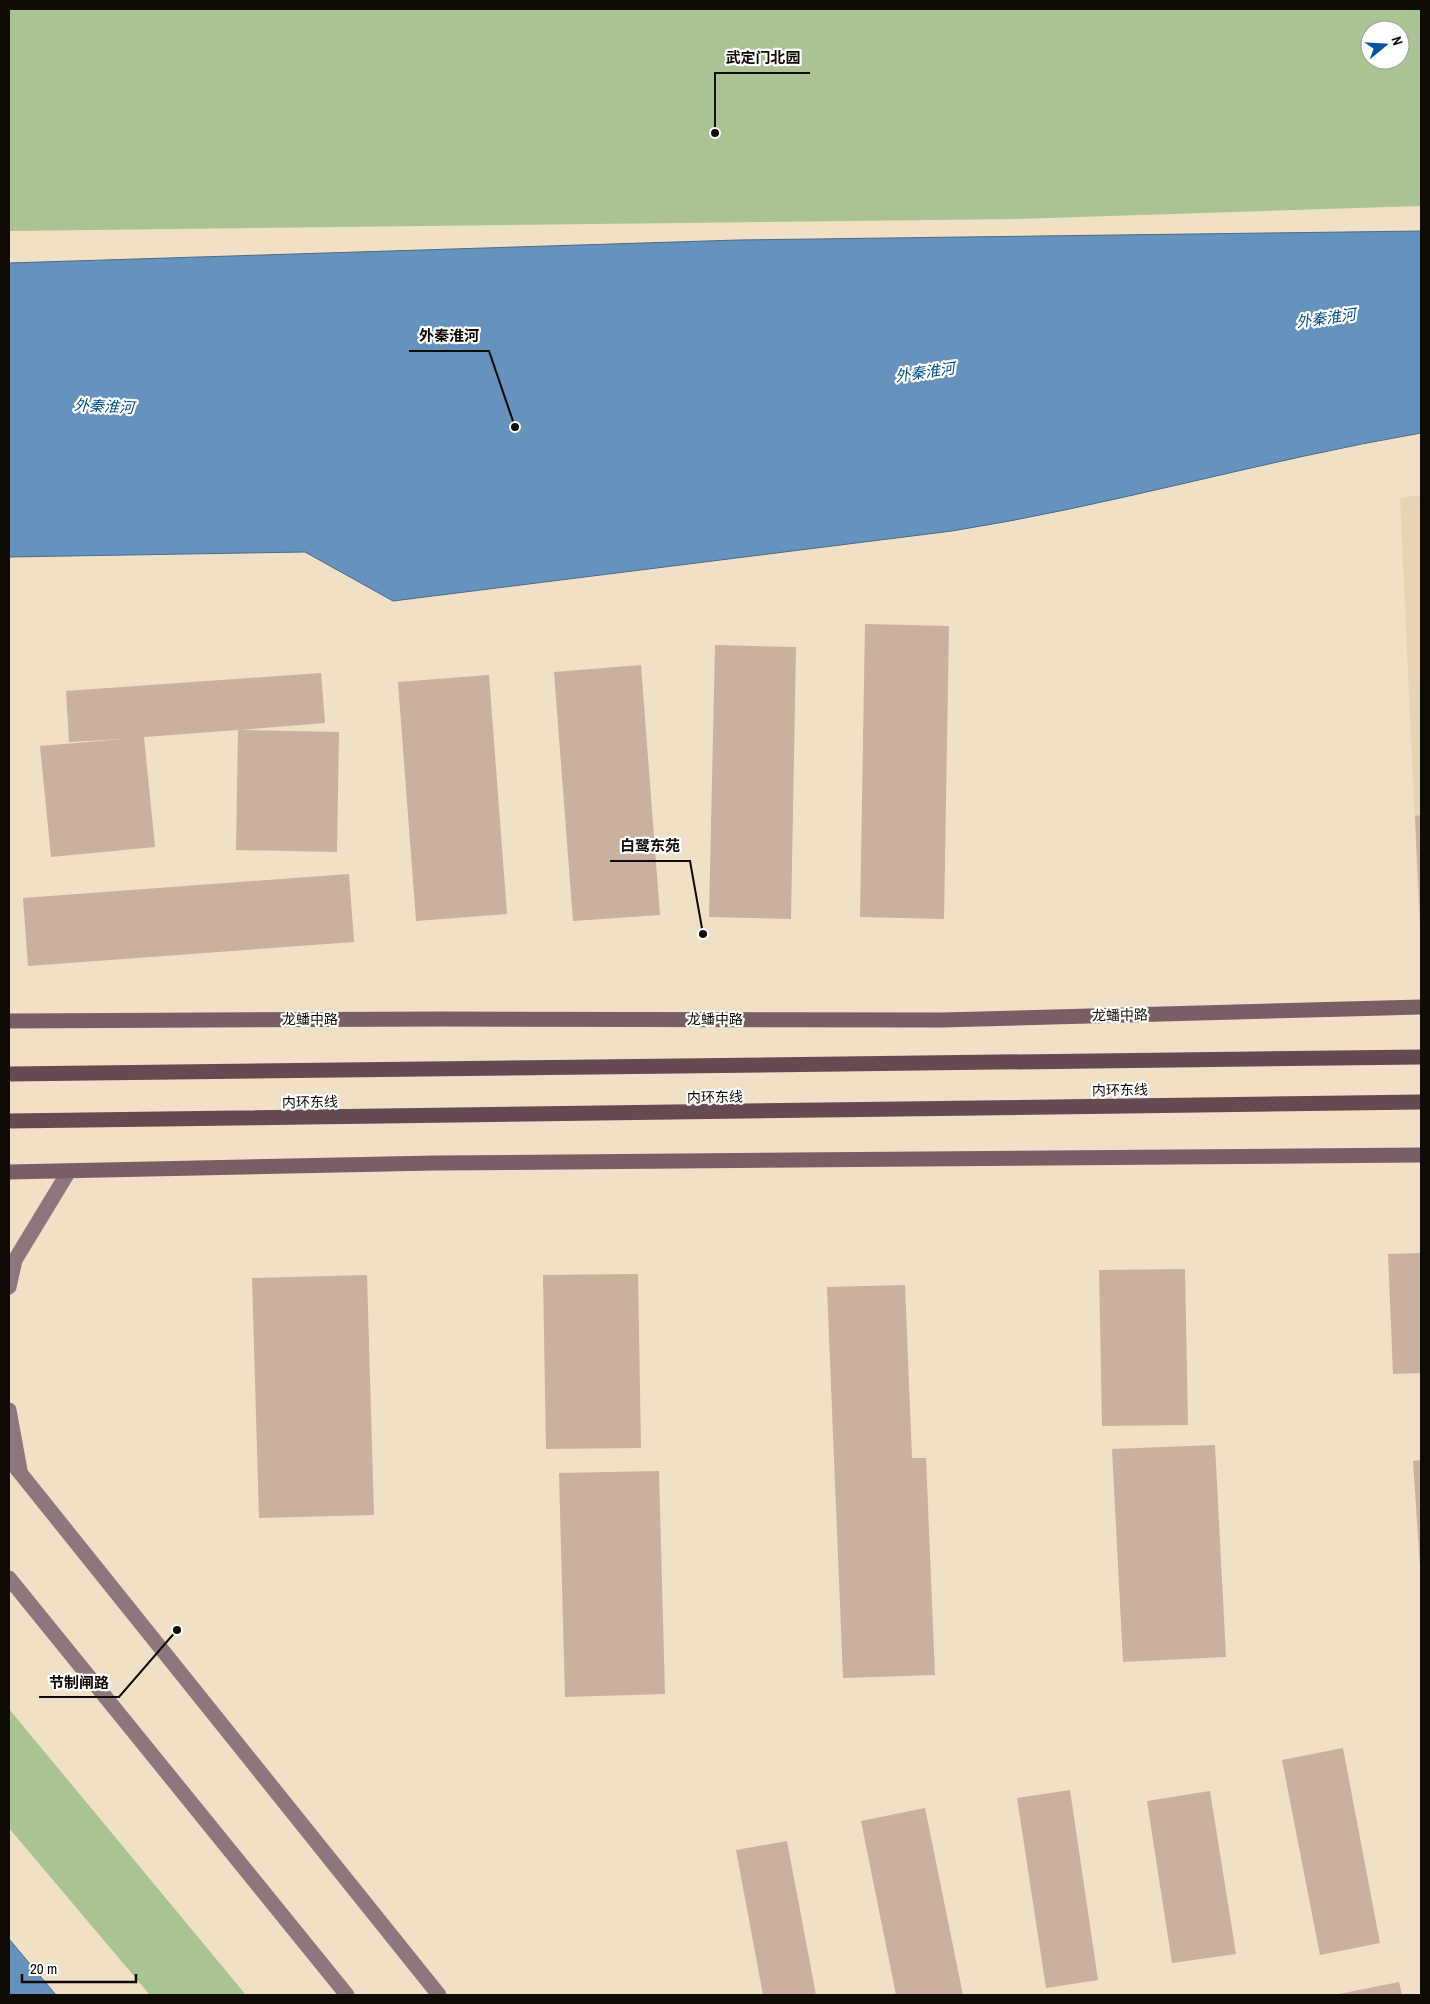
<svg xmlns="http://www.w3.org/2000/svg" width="1430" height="2004" viewBox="0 0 1430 2004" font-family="'Archivo Narrow','Noto Sans SC',sans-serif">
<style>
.built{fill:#e7d4b3}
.green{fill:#a9c492;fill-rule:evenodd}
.water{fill:#6693bd;stroke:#4c6a86}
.building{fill:#cab09f}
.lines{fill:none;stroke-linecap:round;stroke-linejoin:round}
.secondary{stroke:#8c777c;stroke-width:15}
.primary{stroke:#775f65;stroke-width:15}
.highway{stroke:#654a51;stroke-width:15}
.labels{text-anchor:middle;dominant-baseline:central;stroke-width:4.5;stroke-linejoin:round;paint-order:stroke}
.street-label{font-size:14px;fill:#100b04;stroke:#fff}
.water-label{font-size:15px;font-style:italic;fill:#015185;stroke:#fff}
.leader{fill:none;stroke:#100b04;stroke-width:2}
.callout-dot{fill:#100b04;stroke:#fff;stroke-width:2}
.callout-label{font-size:15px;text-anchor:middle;font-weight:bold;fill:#100b04;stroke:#fff;stroke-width:4.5;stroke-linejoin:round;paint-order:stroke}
</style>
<rect width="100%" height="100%" fill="#efe0c6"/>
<!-- built -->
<polygon class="built" points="1421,495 1421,935 1420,936 1400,498"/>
<!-- green -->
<g class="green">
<path d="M9,9h1412v197l-403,13 -1009,12zM1370,30h30v30h-30z"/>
<polygon points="9,1709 246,1995 150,1995 9,1828"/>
</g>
<!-- water -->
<g class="water">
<path d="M1421,231v202c-157,27 -311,73 -469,98l-559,70 -88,-49 -296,5v-294l729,-23z"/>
<polygon points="9,1939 56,1995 9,1995"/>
</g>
<!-- building -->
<g class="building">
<polygon points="865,624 949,626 944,919 860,917"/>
<polygon points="715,645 796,647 791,919 709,917"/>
<polygon points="641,665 660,915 573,921 554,672"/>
<polygon points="321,673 325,723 240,730 339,732 337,852 236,850 238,730 144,737 155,847 51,857 40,746 123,739 69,742 66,691"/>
<polygon points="489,675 507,914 416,921 398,682"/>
<polygon points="1421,815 1421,919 1420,919 1415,816"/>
<polygon points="349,874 354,942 28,966 23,898"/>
<polygon points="1421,1253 1421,1373 1393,1374 1388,1254"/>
<polygon points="1185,1269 1188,1425 1102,1426 1099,1270"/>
<polygon points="638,1274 641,1448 546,1449 543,1275"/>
<polygon points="367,1275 374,1515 259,1518 252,1278"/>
<polygon points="905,1285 912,1458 926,1458 935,1675 843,1678 827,1287"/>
<polygon points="1215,1445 1226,1657 1123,1662 1112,1449"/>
<polygon points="1421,1460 1421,1567 1420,1567 1413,1461"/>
<polygon points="659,1471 665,1694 565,1697 559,1473"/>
<polygon points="1343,1748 1380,1943 1320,1955 1282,1760"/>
<polygon points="1070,1790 1098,1980 1046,1988 1017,1798"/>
<polygon points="1210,1791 1236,1954 1172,1963 1147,1801"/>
<polygon points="925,1808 963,1995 896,1995 861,1821"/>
<polygon points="787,1841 816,1995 763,1995 736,1850"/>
<polygon points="1399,1982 1402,1995 1339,1995 1339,1994"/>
</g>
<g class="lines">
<!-- secondary -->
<g class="secondary">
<polyline points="9,1287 15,1260 69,1171"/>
<polyline points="9,1410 20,1470"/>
<polyline points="9,1459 439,1995"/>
<polyline points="9,1578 347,1995"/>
</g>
<!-- primary -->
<g class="primary">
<polyline points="9,1021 443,1019 942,1020 1421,1007"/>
<polyline points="9,1172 435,1163 1421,1155"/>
</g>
<!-- highway -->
<g class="highway">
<polyline points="9,1074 1421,1057"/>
<polyline points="9,1121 1421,1102"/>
</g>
</g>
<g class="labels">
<!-- street labels -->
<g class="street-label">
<text transform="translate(1120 1015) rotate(-1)">龙蟠中路</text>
<text x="310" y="1019">龙蟠中路</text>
<text x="715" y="1019">龙蟠中路</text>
<text transform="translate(1120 1090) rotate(-1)">内环东线</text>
<text transform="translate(715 1097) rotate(-1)">内环东线</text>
<text transform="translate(310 1102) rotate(-1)">内环东线</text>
</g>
<!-- water labels -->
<g class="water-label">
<text transform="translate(1326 318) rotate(-8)">外秦淮河</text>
<text transform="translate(925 372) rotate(-8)">外秦淮河</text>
<text transform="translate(104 406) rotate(3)">外秦淮河</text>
</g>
</g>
<!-- callouts -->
<path class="leader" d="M715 133L715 73H810M515 427L489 351H409M703 934L690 861H610M177 1630L119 1697H39"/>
<g class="callout-dot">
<circle cx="715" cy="133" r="5"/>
<circle cx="515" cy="427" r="5"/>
<circle cx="703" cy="934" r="5"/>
<circle cx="177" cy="1630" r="5"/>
</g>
<g class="callout-label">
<text x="763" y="63">武定门北园</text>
<text x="449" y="341">外秦淮河</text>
<text x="650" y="851">白鹭东苑</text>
<text x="79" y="1688">节制闸路</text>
</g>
<!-- border -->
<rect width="1430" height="2004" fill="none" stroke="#100b04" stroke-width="20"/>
<!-- north arrow -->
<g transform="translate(1385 45) rotate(72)"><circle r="24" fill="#ffffff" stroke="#9f9d9b"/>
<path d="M0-4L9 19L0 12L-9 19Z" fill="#0055a3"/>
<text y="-8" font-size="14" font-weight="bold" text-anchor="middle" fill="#100b04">N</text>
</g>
<!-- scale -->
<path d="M22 1974v8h114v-8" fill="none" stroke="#100b04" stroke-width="2.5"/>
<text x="30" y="1974" font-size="15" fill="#100b04" stroke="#ffffff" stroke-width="4" paint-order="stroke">20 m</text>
</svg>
